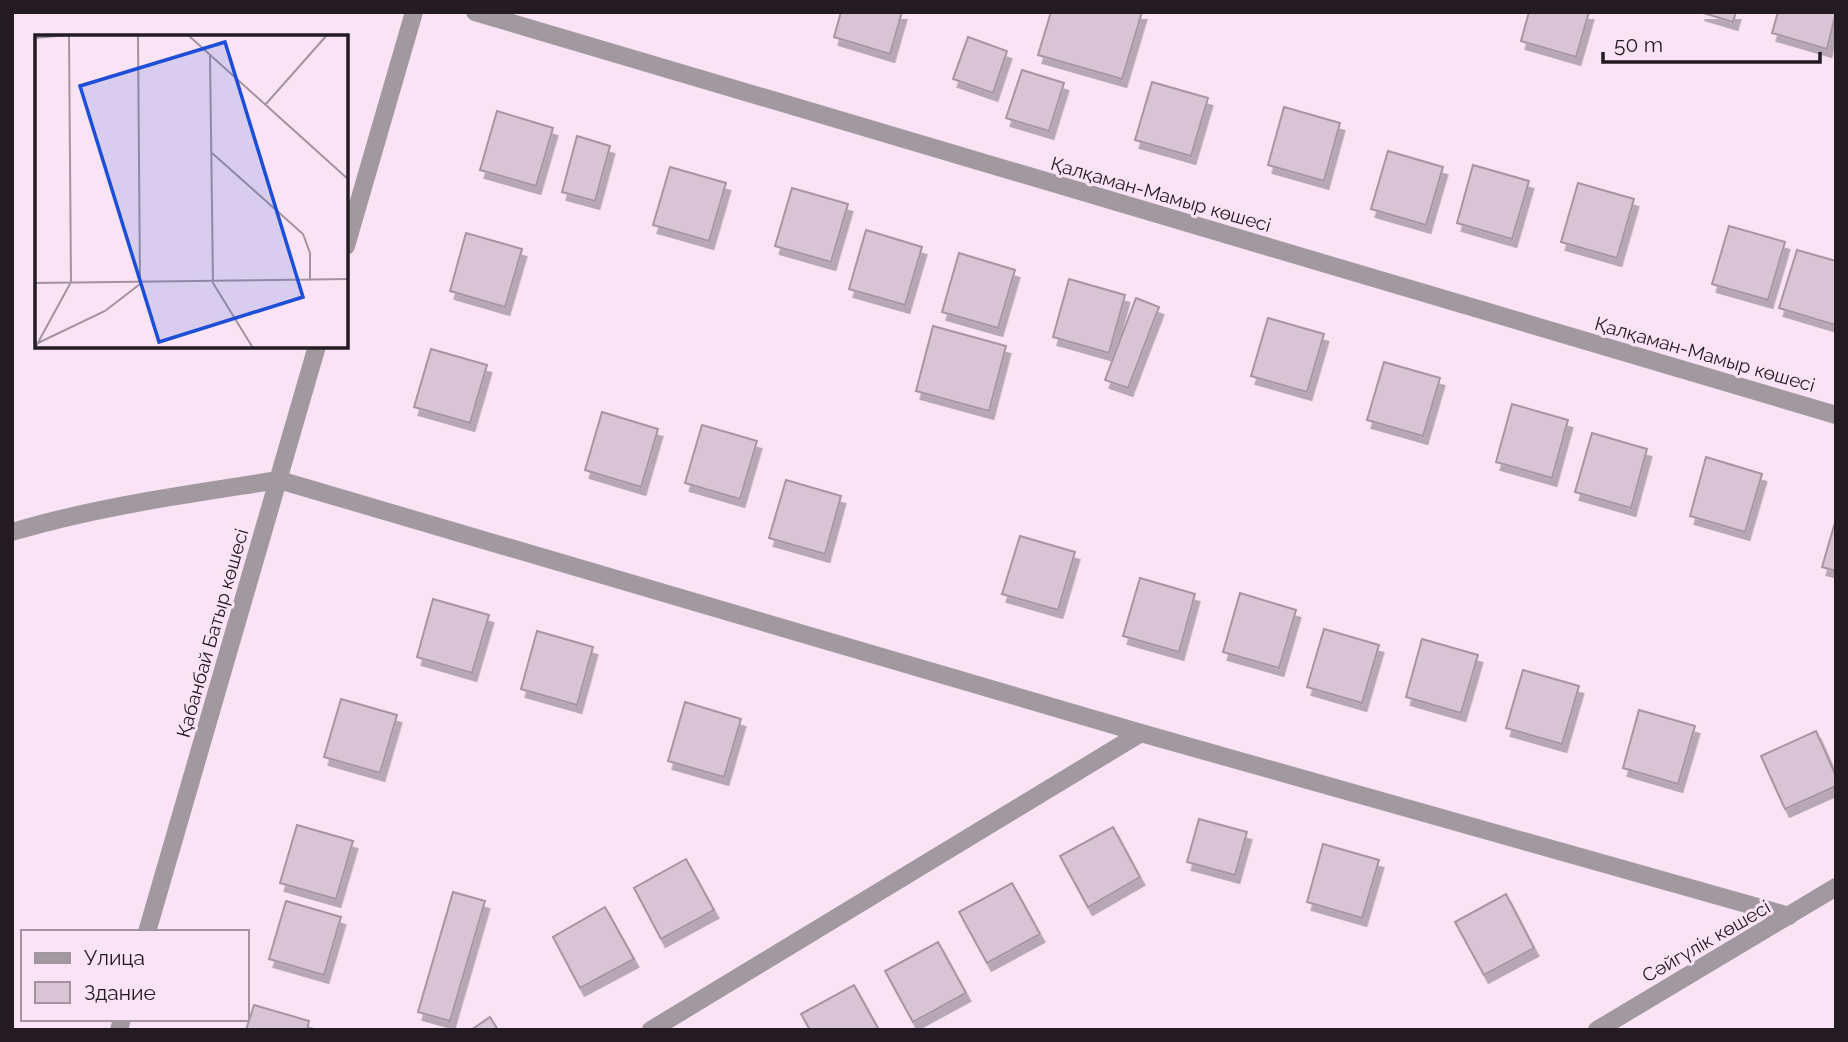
<svg xmlns="http://www.w3.org/2000/svg" width="1848" height="1042" viewBox="0 0 1848 1042" font-family="Raleway,sans-serif">
<style>
.building{fill:#d9c4d5;stroke:#a894a4;stroke-width:2;filter:url(#shadow)}
.lines{fill:none;stroke-linecap:round;stroke-linejoin:round}
.minor{stroke:#a2989f;stroke-width:18}
.labels{text-anchor:middle;dominant-baseline:central;stroke-width:6;stroke-linejoin:round;paint-order:stroke}
.street-label{font-size:19px;fill:#231b21;stroke:#f9e3f4}
.inset-road{fill:none;stroke:#a393a0;stroke-width:2}
.view{fill:#1d4ed8;fill-opacity:0.15;stroke:#1d4ed8;stroke-width:3.5}
.inset-edge{fill:none;stroke:#231b21;stroke-width:3.5}
</style>
<defs>
<filter id="shadow"><feDropShadow dx="4.5" dy="8" stdDeviation="0" flood-color="#0004"/></filter>
</defs>
<rect width="100%" height="100%" fill="#f9e3f4"/>
<!-- building -->
<g class="building">
<polygon points="841,12 902,12 890,54 834,37"/>
<polygon points="1051,12 1142,12 1122,79 1038,55"/>
<polygon points="1529,12 1589,12 1576,57 1521,41"/>
<polygon points="1700,12 1736,12 1733,22"/>
<polygon points="1778,12 1836,12 1827,49 1772,33"/>
<polygon points="968,37 1007,51 993,93 953,79"/>
<polygon points="1022,70 1064,83 1049,131 1006,118"/>
<polygon points="1152,82 1208,98 1191,156 1135,140"/>
<polygon points="1284,107 1340,123 1324,181 1268,165"/>
<polygon points="497,111 553,128 536,186 480,170"/>
<polygon points="577,136 610,146 595,201 562,192"/>
<polygon points="1388,151 1443,167 1426,225 1371,209"/>
<polygon points="1473,165 1529,181 1512,239 1457,223"/>
<polygon points="670,167 726,183 709,241 653,225"/>
<polygon points="1578,183 1634,199 1617,258 1561,242"/>
<polygon points="792,188 848,204 831,262 775,246"/>
<polygon points="1729,226 1785,242 1768,300 1712,284"/>
<polygon points="866,230 922,247 905,305 849,289"/>
<polygon points="466,233 522,249 505,307 450,291"/>
<polygon points="1797,250 1836,261 1835,325 1779,308"/>
<polygon points="959,253 1015,270 998,328 942,312"/>
<polygon points="1069,279 1125,295 1109,353 1053,337"/>
<polygon points="1136,298 1159,307 1128,388 1105,380"/>
<polygon points="1268,318 1324,334 1307,392 1251,376"/>
<polygon points="933,326 1006,346 989,411 916,391"/>
<polygon points="431,349 487,365 470,423 414,407"/>
<polygon points="1384,362 1440,378 1423,436 1367,420"/>
<polygon points="1512,404 1568,420 1552,478 1496,462"/>
<polygon points="602,412 658,429 641,487 585,470"/>
<polygon points="702,425 757,441 740,499 685,483"/>
<polygon points="1592,433 1647,449 1631,508 1575,492"/>
<polygon points="1706,457 1762,474 1745,532 1690,516"/>
<polygon points="786,480 841,496 825,554 769,538"/>
<polygon points="1836,519 1836,571 1822,567"/>
<polygon points="1020,536 1075,552 1058,610 1002,594"/>
<polygon points="1140,578 1195,594 1179,652 1123,636"/>
<polygon points="1240,593 1296,610 1279,668 1223,652"/>
<polygon points="433,599 489,615 472,673 417,657"/>
<polygon points="1324,629 1379,645 1362,703 1307,687"/>
<polygon points="537,631 593,647 577,705 521,689"/>
<polygon points="1422,639 1478,655 1461,713 1406,697"/>
<polygon points="1523,670 1579,686 1562,744 1506,728"/>
<polygon points="341,699 397,715 380,773 324,757"/>
<polygon points="685,702 741,719 724,777 668,761"/>
<polygon points="1639,710 1695,726 1678,784 1623,768"/>
<polygon points="1816,731 1836,776 1836,786 1785,809 1761,756"/>
<polygon points="1199,819 1247,832 1235,875 1187,862"/>
<polygon points="297,825 353,841 336,899 280,883"/>
<polygon points="1113,827 1140,877 1088,907 1060,856"/>
<polygon points="1323,844 1379,860 1362,918 1307,902"/>
<polygon points="686,859 714,910 661,939 634,888"/>
<polygon points="1012,883 1040,934 987,963 959,912"/>
<polygon points="453,892 485,901 450,1021 418,1012"/>
<polygon points="1506,894 1534,948 1484,975 1455,922"/>
<polygon points="286,901 341,917 324,975 269,959"/>
<polygon points="605,907 634,959 580,988 553,937"/>
<polygon points="938,942 966,993 913,1022 885,971"/>
<polygon points="854,985 879,1030 810,1030 801,1014"/>
<polygon points="254,1005 309,1021 307,1030 246,1030"/>
<polygon points="490,1017 498,1030 471,1030"/>
</g>
<g class="lines">
<!-- minor -->
<g class="minor">
<polyline points="475,12 1836,415"/>
<polyline points="346,246 414,12"/>
<path d="M12,532c87,-26 178,-38 267,-52l862,253 648,183"/>
<polyline points="147,932 317,346"/>
<polyline points="119,1030 122,1019"/>
<polyline points="651,1030 1141,733"/>
<polyline points="1597,1030 1836,887"/>
</g>
</g>
<g class="labels">
<!-- street labels -->
<g class="street-label">
<text transform="translate(1161 194) rotate(16)">Қалқаман-Мамыр көшесі</text>
<text transform="translate(1705 354) rotate(16)">Қалқаман-Мамыр көшесі</text>
<text transform="translate(212 633) rotate(-74)">Қабанбай Батыр көшесі</text>
<text transform="translate(1706 941) rotate(-30)">Сәйгүлік көшесі</text>
</g>
</g>
<!-- overview -->
<g transform="translate(35 35)">
<rect width="313" height="313" fill="#f9e3f4"/>
<path class="inset-road" d="M153,0l161,145M0,3l33,-3M175,20l3,228 40,65M230,70l62,-70M177,118l91,81 7,19v28M0,248l314,-4M3,308l67,-32 35,-27 -2,-249M0,313l36,-66 -2,-247"/>
<path class="view" d="M190,7l78,255 -144,45 -79,-256z"/>
<rect width="313" height="313" class="inset-edge"/>
</g>
<!-- border -->
<rect width="1848" height="1042" fill="none" stroke="#231b21" stroke-width="28"/>
<!-- legend -->
<rect x="21" y="930" width="228" height="91" fill="#f9e3f4" stroke="#a393a0" stroke-width="2"/>
<rect x="35" y="953" width="35" height="10" fill="#a2989f" stroke="#a393a0" stroke-width="2"/>
<text x="84" y="965" font-size="21" fill="#231b21">Улица</text>
<rect x="35" y="982" width="35" height="21" fill="#d9c4d5" stroke="#a393a0" stroke-width="2"/>
<text x="84" y="1000" font-size="21" fill="#231b21">Здание</text>
<!-- scale -->
<path d="M1603 52v10h217v-10" fill="none" stroke="#231b21" stroke-width="3.5"/>
<text x="1614" y="52" font-size="21" fill="#231b21" stroke="#f9e3f4" stroke-width="5" paint-order="stroke">50 m</text>
</svg>
